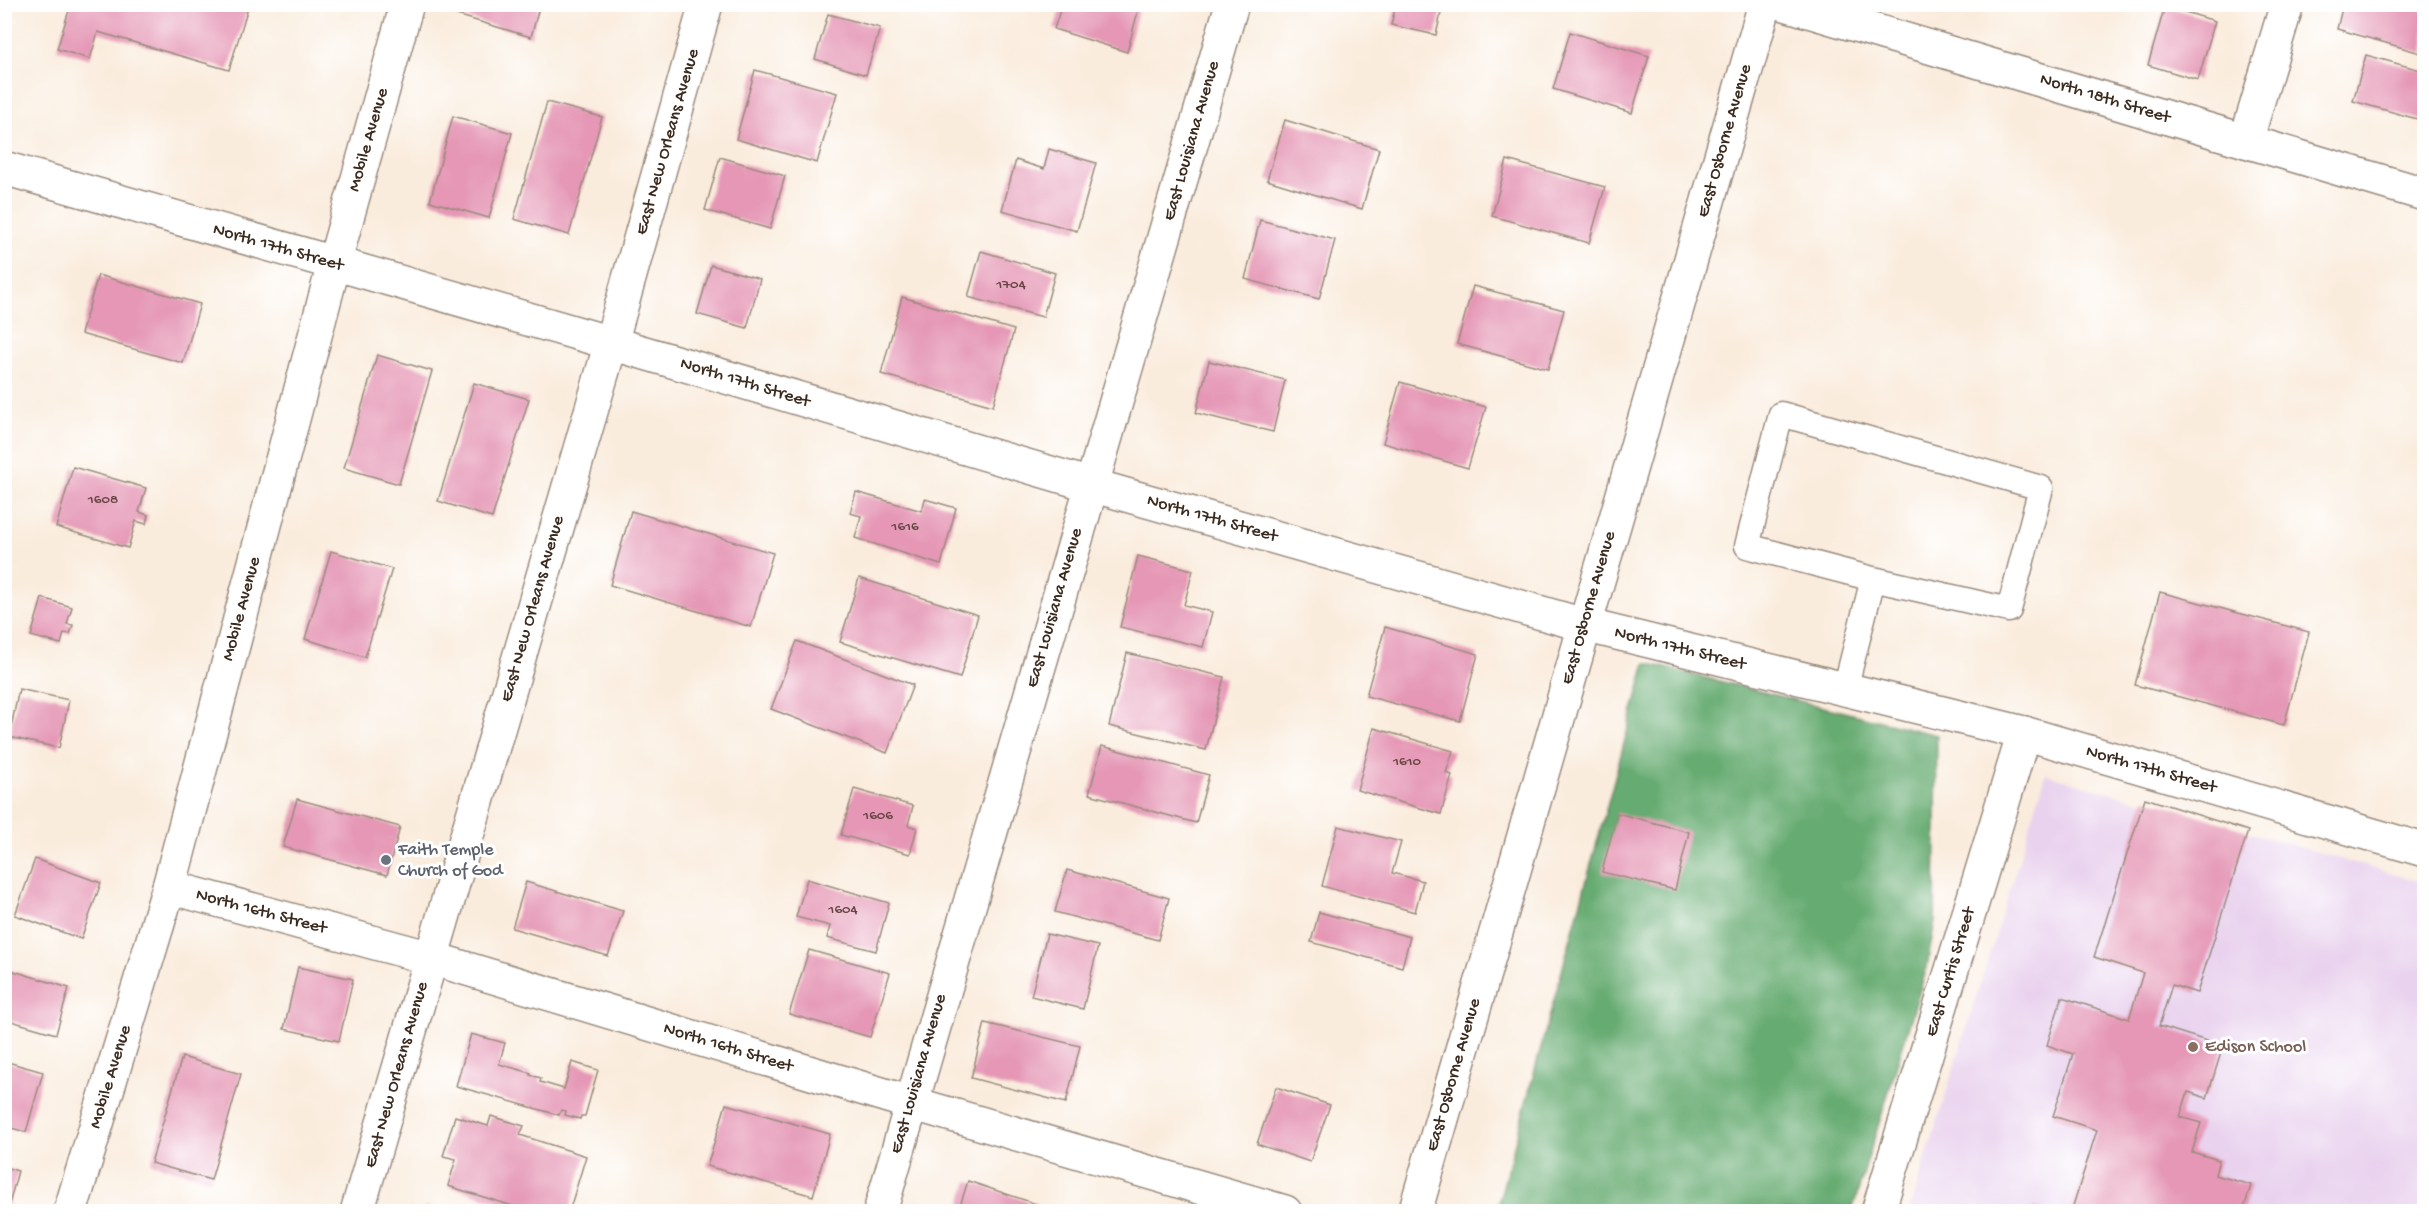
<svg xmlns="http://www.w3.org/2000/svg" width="2429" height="1216" viewBox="0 0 2429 1216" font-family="'Gochi Hand',sans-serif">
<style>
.built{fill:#e9d2ee}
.forest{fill:#66ab71;stroke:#506a48;stroke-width:1.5}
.building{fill:#e597b5}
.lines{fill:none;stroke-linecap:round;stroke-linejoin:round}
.lane-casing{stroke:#9a8b7e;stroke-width:27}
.street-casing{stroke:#9a8b7e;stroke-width:36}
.secondary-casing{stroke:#9a8b7e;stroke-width:36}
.lane{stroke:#fff;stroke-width:24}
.street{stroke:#fff;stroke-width:33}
.secondary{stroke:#fff;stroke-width:33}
.worship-dot{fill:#6b7280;stroke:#fff;stroke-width:2}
.education-dot{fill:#8d6e63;stroke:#fff;stroke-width:2}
.labels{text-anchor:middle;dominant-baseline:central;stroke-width:6;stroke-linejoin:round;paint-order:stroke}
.number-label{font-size:15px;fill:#664544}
.street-label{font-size:18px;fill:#3b2a1e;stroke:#fff}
.worship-label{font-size:18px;fill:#5b616d;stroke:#fff;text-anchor:start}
.education-label{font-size:18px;fill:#785e54;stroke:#fff;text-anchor:start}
</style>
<rect width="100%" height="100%" fill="#fff"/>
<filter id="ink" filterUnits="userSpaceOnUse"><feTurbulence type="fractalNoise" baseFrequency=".0167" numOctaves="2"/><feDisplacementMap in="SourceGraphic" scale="12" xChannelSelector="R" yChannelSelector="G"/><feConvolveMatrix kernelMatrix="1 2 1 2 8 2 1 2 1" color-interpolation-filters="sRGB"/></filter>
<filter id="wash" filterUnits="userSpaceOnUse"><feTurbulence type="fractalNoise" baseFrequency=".008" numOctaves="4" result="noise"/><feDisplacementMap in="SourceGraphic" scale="24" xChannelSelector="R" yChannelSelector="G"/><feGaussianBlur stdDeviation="1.35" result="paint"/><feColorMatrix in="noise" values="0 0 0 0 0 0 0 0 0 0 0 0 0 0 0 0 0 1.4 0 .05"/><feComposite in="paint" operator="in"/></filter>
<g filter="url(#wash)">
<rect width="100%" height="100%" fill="#faecdd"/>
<!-- built -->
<polygon class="built" points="2046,774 2424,883 2424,1211 1909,1212"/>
<!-- forest -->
<polygon class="forest" points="1646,663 1937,735 1935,921 1927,967 1852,1211 1496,1212"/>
<g id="blocks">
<!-- building -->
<g class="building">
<polygon points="71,4 249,4 229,70 98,32 90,59 57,49"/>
<polygon points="452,4 540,4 531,37 450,13"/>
<polygon points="1062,4 1140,4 1127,52 1054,29"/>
<polygon points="1396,4 1443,4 1436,35 1391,25"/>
<polygon points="2343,4 2424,4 2424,54 2337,29"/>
<polygon points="2165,6 2215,21 2198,80 2148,65"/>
<polygon points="828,14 880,28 866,75 815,59"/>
<polygon points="1570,32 1649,56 1632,113 1553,89"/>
<polygon points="2366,55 2424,71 2424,121 2353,101"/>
<polygon points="755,70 837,93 817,163 736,139"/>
<polygon points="547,102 602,117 569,235 514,219"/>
<polygon points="453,116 512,133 489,218 430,201"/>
<polygon points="1285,120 1379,149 1362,209 1267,180"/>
<polygon points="1049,149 1096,163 1077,231 1002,210 1016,160 1044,169"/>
<polygon points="720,157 785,176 770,229 705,210"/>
<polygon points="1507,160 1605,187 1589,243 1492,216"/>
<polygon points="1260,220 1335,240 1319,299 1245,279"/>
<polygon points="981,251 1055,273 1043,317 968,297"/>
<polygon points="711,265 760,279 747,328 697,314"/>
<polygon points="98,275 200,304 183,363 81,334"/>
<polygon points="1473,286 1564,310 1548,369 1457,344"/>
<polygon points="902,297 1014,330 993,406 881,374"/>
<polygon points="377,355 432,371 399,484 344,468"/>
<polygon points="1209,361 1285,380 1273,432 1196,413"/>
<polygon points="1400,382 1486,407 1468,468 1383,443"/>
<polygon points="474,383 529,399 492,518 438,501"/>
<polygon points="73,467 146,488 139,512 148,515 146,524 136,521 128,548 56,527"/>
<polygon points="856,492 922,511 925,499 956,508 941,565 855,538 861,516 850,513"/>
<polygon points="631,511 773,553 751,627 610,585"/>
<polygon points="331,551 392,569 365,657 305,639"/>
<polygon points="1138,556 1193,570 1184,605 1212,612 1203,647 1120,627"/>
<polygon points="859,578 978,615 960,678 840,642"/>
<polygon points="2160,592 2309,632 2284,725 2135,685"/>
<polygon points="42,598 72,607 67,624 73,625 70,634 64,633 61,644 31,636"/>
<polygon points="1385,627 1478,654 1460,721 1366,696"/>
<polygon points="797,641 913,685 887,753 771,709"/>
<polygon points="1127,653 1224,677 1206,750 1109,726"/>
<polygon points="19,689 69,700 59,748 9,737"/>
<polygon points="1374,728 1453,751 1446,773 1452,775 1441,814 1357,790"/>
<polygon points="1102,746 1209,775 1196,823 1089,794"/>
<polygon points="854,789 913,806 908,825 917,828 910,854 841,835"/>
<polygon points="2145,798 2248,831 2197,993 2172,985 2159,1026 2223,1046 2207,1098 2188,1092 2180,1117 2201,1123 2192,1152 2219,1160 2215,1175 2251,1185 2243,1212 2071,1212 2097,1130 2053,1116 2073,1054 2047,1045 2062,997 2129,1019 2143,973 2094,957"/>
<polygon points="297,799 400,827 387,875 283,847"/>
<polygon points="1617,813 1689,832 1675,890 1602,872"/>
<polygon points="1338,826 1401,842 1392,873 1423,881 1415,912 1322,886"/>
<polygon points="35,859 101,883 81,939 15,915"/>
<polygon points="1067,870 1169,898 1158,940 1055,912"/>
<polygon points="807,879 889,903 876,951 827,938 830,926 796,917"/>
<polygon points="526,882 623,911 608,956 512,928"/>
<polygon points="1319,912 1410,937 1402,967 1311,942"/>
<polygon points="1047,934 1098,946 1083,1009 1031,996"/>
<polygon points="809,950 890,973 870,1037 789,1014"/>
<polygon points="298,967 353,979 339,1041 284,1029"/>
<polygon points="4,968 69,988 56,1034 4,1019"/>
<polygon points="985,1023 1080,1046 1066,1103 971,1078"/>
<polygon points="471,1034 505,1043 499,1064 531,1073 530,1075 541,1078 540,1082 564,1089 572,1062 598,1070 585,1116 581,1116 580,1119 565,1115 566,1111 561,1110 559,1115 456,1086"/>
<polygon points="182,1057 241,1074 211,1180 151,1163"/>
<polygon points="4,1061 43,1072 26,1132 4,1126"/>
<polygon points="1276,1087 1330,1105 1310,1162 1257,1144"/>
<polygon points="726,1104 830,1134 813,1196 707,1166"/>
<polygon points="455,1116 488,1126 491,1116 524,1126 520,1135 586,1156 569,1212 532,1212 448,1186 456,1159 443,1156"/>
<polygon points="4,1167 18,1171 7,1212 4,1212"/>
<polygon points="968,1181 1057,1211 1057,1212 958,1212"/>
<polygon points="426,1206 444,1211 444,1212 424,1212"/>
<polygon points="2033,1207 2047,1211 2047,1212 2032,1212"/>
</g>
</g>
</g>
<g filter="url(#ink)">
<use href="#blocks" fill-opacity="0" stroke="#9a8b7e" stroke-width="1.5"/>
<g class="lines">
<defs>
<polyline id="lane" points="1845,689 1873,579 1747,546 1781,414 2041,488 2009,610 1873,579"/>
<g id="street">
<polyline points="1785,4 2424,194"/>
<polyline points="2246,141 2287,4"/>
<polyline points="4,168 611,343 1091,485 1584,625 2024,733 2424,850"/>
<polyline points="169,887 431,958 911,1103 1285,1212"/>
<polyline points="70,1212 169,887 334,264 407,4"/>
<polyline points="357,1212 611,343 706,4"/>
<polyline points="880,1212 1232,4"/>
<polyline points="1878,1212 2024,733"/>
</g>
<polyline id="secondary" points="1415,1212 1765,4"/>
</defs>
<!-- lane casing -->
<use href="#lane" class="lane-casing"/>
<!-- street casing -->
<use href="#street" class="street-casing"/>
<!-- secondary casing -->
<use href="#secondary" class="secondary-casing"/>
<!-- lane -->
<use href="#lane" class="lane"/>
<!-- street -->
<use href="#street" class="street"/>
<!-- secondary -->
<use href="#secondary" class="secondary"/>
</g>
</g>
<!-- markers -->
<circle class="worship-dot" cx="386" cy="860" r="6"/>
<circle class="education-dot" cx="2193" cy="1047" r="6"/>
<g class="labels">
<!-- number labels -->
<g class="number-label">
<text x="1011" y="285">1704</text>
<text x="103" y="500">1608</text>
<text x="905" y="527">1616</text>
<text x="1407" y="762">1610</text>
<text x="878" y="816">1606</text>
<text x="843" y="910">1604</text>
</g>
<!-- street labels -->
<g class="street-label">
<text transform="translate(2105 99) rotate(17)">North 18th Street</text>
<text transform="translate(369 140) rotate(-74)">Mobile Avenue</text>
<text transform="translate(1192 141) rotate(-74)">East Louisiana Avenue</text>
<text transform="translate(1725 141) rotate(-74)">East Osborne Avenue</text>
<text transform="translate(668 142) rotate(-74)">East New Orleans Avenue</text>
<text transform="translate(278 248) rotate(16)">North 17th Street</text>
<text transform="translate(745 383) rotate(17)">North 17th Street</text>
<text transform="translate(1212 519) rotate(16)">North 17th Street</text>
<text transform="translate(1055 608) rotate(-74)">East Louisiana Avenue</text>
<text transform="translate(1589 608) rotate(-74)">East Osborne Avenue</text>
<text transform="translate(242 609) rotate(-75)">Mobile Avenue</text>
<text transform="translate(533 609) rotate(-74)">East New Orleans Avenue</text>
<text transform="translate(1680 649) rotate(14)">North 17th Street</text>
<text transform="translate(2151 770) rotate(16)">North 17th Street</text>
<text transform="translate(261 912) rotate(15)">North 16th Street</text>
<text transform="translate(1951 972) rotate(-73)">East Curtis Street</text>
<text transform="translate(728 1048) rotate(17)">North 16th Street</text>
<text transform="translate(919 1074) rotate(-74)">East Louisiana Avenue</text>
<text transform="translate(397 1075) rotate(-74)">East New Orleans Avenue</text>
<text transform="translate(1454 1075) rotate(-74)">East Osborne Avenue</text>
<text transform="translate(111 1077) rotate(-73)">Mobile Avenue</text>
</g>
<!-- worship labels -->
<g class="worship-label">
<text x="398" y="850">Faith Temple<tspan x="398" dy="21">Church of God</tspan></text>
</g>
<!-- education labels -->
<g class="education-label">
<text x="2205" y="1047">Edison School</text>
</g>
</g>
<!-- margin -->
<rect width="2429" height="1216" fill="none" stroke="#fff" stroke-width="24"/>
</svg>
